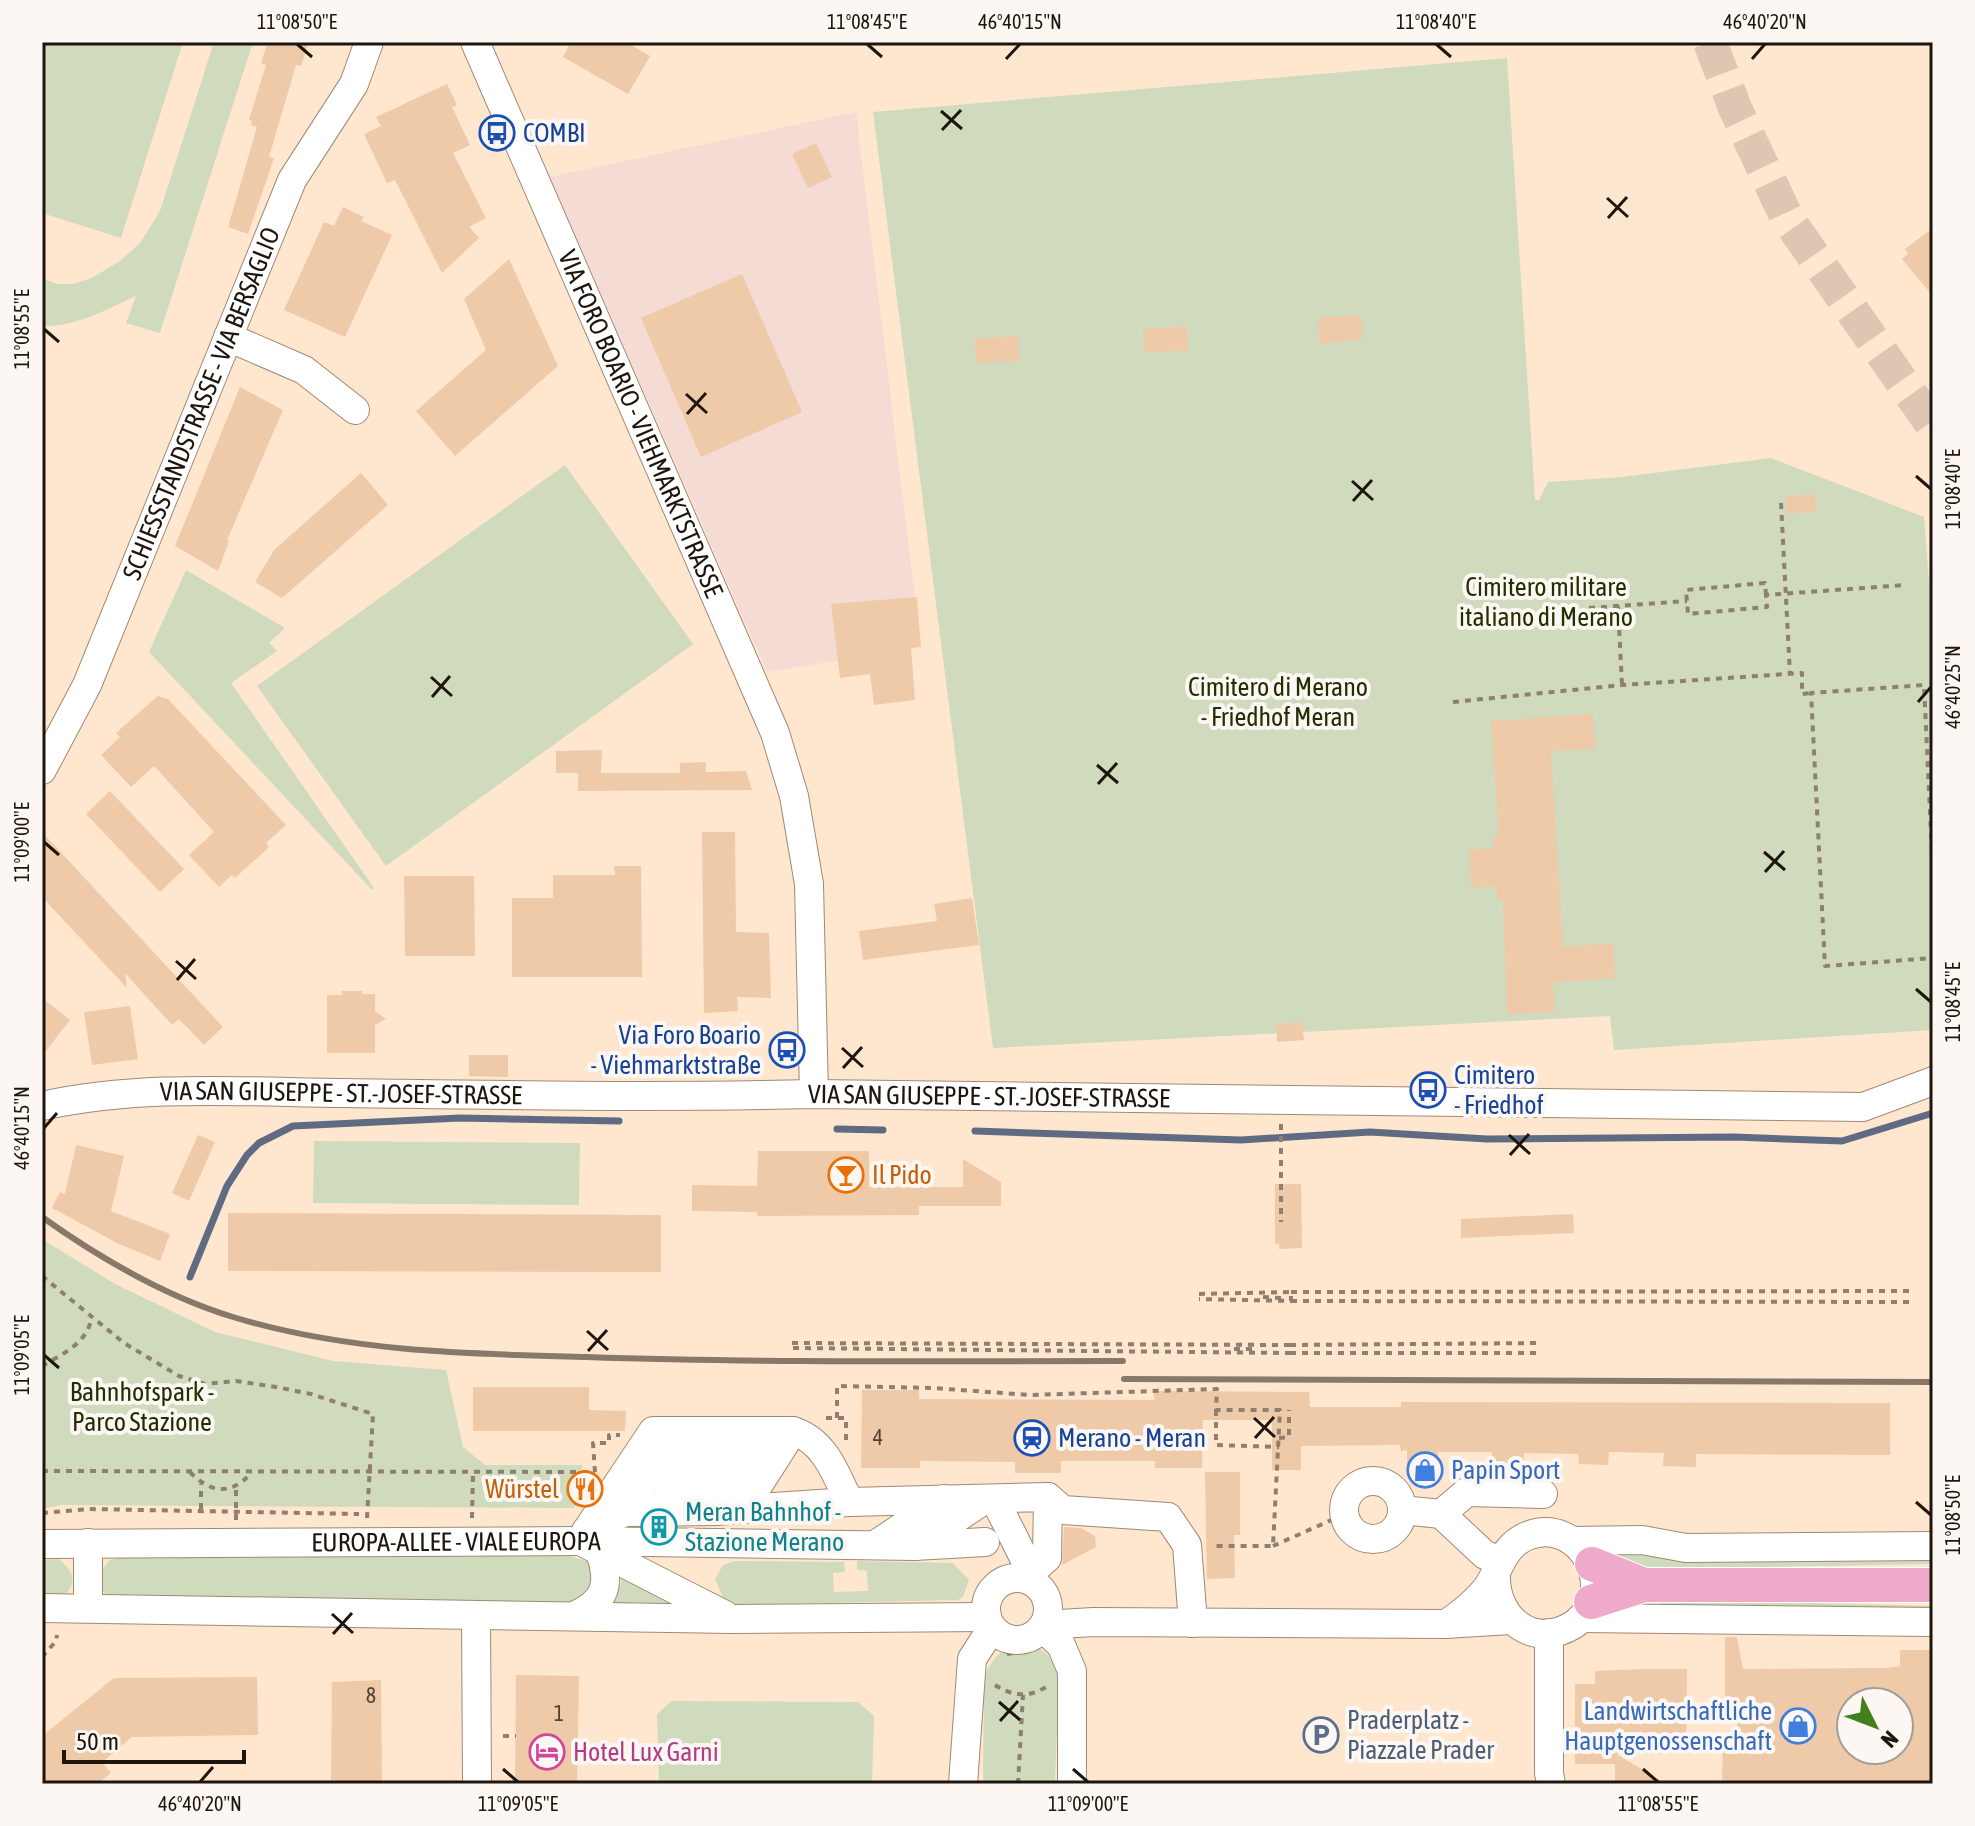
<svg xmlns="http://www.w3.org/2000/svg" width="1975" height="1826" viewBox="0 0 1975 1826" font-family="'Asap Condensed',sans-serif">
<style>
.commercial{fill:#f4dbd3}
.green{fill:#d0dbbd}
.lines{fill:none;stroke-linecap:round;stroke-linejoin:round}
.stream{stroke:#5f6b82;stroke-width:7}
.building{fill:#efcaa9;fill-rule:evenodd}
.major-tunnel{stroke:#ddc7b2;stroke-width:34;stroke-dasharray:34 17;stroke-linecap:butt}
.minor-casing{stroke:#a08974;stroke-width:30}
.major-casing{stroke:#fff;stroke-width:36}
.path{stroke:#8f7f6f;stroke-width:4;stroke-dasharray:6 6;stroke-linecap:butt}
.minor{stroke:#fff;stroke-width:28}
.major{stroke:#eeaac8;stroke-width:34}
.rail{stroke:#887869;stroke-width:6}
.ticks{fill:none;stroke:#1e160e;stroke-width:3}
.labels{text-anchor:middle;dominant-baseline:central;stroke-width:8;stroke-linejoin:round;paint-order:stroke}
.number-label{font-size:22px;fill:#524335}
.transit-label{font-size:26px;fill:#164399;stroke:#fcf7f3;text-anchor:start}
.street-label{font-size:26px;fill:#1e160e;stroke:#fcf7f3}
.park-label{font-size:26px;fill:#222f00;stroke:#fcf7f3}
.food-label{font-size:26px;fill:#c56008;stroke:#fcf7f3;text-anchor:start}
.shop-label{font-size:26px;fill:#366cbe;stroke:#fcf7f3;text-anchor:start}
.culture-label{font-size:26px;fill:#0d838f;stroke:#fcf7f3;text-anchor:start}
.service-label{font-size:26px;fill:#4e5e75;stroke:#fcf7f3;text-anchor:start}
.hotel-label{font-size:26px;fill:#b23c85;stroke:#fcf7f3;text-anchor:start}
.neatline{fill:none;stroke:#1e160e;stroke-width:3}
.ticks-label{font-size:20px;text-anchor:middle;fill:#1e160e}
</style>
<rect width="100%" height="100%" fill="#ffe6cf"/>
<!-- commercial -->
<polygon class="commercial" points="856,112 921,647 767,672 550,177"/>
<!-- green -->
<g class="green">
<polygon points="42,42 183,42 121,238 42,213"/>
<path d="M214,42h39l-93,291 -34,-10 10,-27c-31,14 -59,31 -94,30v-48l15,6h16l19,-6 28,-17 20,-18 20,-32z"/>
<polygon points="1507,58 1535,500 1539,500 1548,482 1622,477 1771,458 1924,517 1933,635 1933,1030 1614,1050 1610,1016 993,1048 873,112"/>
<polygon points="565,465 693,644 386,866 257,686"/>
<polygon points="186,570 285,628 269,643 277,651 231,683 374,888 372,890 149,652"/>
<polygon points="314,1141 580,1143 579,1205 313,1203"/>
<polygon points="42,1239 115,1284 215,1332 333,1361 446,1370 463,1447 485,1465 582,1465 580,1502 573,1508 60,1505 42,1509"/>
<polygon points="1597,1553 1933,1555 1933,1564 1654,1569 1624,1563"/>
<polygon points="126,1556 570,1556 589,1562 598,1583 575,1604 108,1597 102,1590 99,1574 110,1560"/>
<path d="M58,1559c19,13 19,27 1,41l-17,-1v-39z"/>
<polygon points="735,1561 844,1562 845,1572 833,1573 834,1592 868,1591 867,1571 857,1570 857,1561 953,1563 969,1580 963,1597 958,1600 739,1605 723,1598 715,1579 723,1565"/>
<polygon points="623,1577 692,1611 610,1615"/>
<polygon points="1682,1600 1933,1606 1933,1617 1615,1610"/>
<path d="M1014,1644c22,0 31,6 45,24l-4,116h-72l1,-107c7,-16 14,-25 30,-33z"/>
<polygon points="672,1701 858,1702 874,1716 872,1784 659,1784 657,1714"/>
</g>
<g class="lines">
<!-- stream -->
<g class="stream">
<polyline points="837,1129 883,1130"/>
<polyline points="975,1131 1241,1140 1370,1132 1487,1139 1734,1137 1842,1141 1933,1113"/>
<polyline points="190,1277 227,1186 247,1155 259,1143 293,1126 460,1118 619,1121"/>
</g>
</g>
<!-- building -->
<g class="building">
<polygon points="268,42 309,42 301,66 296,65 269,157 274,158 248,234 228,227 257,127 251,125 252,121 249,120 266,65 261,63"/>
<polygon points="571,42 626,42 650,56 628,94 563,57"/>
<polygon points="447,84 457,105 452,107 470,145 453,153 486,218 469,227 479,238 442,273 395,180 387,183 364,134 381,126 376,117"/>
<polygon points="816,143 832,177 808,188 792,154"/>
<polygon points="343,207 364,217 361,221 392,235 345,337 284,310 324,222 334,226"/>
<polygon points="1933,228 1933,296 1902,259 1908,254 1905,249"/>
<polygon points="509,259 558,366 455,456 416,411 486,350 464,299"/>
<polygon points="742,274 802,412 701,457 641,318"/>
<polygon points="1361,315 1363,339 1319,344 1318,318"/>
<polygon points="1187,326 1188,350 1144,353 1143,329"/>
<polygon points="1018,336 1019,361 976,363 974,339"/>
<polygon points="240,387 283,410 227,540 229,541 218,571 175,546"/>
<polygon points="361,473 388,505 282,598 255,582 274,550"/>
<polygon points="1815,494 1816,512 1787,514 1786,496"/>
<polygon points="917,597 921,647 911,648 915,700 874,705 870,674 840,678 831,604"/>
<polygon points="158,696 168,699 286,825 266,843 269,847 235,878 232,875 219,887 189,855 214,832 154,766 131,787 101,755 120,737 116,733"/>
<polygon points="1593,714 1595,749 1551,751 1563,947 1613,943 1615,978 1553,982 1555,1012 1507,1014 1503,900 1497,900 1496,886 1471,888 1470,864 1469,850 1494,848 1493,835 1499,835 1491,721"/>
<polygon points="602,750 601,773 680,773 680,763 706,762 706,772 746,771 752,790 578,791 578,773 556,773 556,751"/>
<polygon points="110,791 184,869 160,892 86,814"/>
<polygon points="42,832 223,1027 204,1045 179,1019 172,1025 125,973 127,988 42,897"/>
<polygon points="702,832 735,832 736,932 769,933 771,998 737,997 738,1011 704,1013"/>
<polygon points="614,866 641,866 642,977 512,977 512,898 553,898 553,875 615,875"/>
<polygon points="404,876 474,876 475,956 405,956"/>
<polygon points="972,898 979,945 863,960 859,931 937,921 934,904"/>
<polygon points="342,991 362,991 362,994 375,994 375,1011 386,1019 375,1025 375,1053 327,1053 327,995 342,995"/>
<polygon points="42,998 70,1020 42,1056"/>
<polygon points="130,1006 138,1059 92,1065 84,1012"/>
<polygon points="1302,1022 1304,1040 1277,1042 1277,1024"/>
<polygon points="469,1055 508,1055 508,1077 469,1076"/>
<polygon points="198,1135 215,1142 189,1201 172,1193"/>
<polygon points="76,1145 124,1156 111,1211 170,1234 160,1261 117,1243 52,1208 60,1192 65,1194"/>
<polygon points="758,1151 869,1151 869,1187 963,1187 963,1159 1001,1182 1001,1206 919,1206 919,1215 757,1216 757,1212 692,1211 692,1185 757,1186"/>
<polygon points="1275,1184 1301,1184 1302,1248 1279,1249 1279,1244 1275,1244"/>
<polygon points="228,1213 661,1215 661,1272 228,1271"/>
<polygon points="1573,1214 1574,1233 1461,1238 1461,1219"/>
<polygon points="473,1387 589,1387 589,1410 626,1411 625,1431 473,1431"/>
<polygon points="862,1390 919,1390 919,1399 1154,1400 1154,1391 1309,1392 1310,1407 1401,1407 1401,1402 1890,1403 1890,1455 1696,1454 1696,1467 1663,1466 1664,1453 1609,1452 1608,1465 1579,1464 1578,1454 1524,1453 1524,1467 1492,1466 1492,1452 1438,1452 1438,1466 1407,1466 1407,1450 1401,1451 1400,1445 1301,1446 1301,1470 1272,1470 1272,1420 1203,1420 1202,1468 1155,1468 1155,1461 1061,1461 1061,1473 1015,1473 1015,1462 920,1461 920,1468 861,1468"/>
<polygon points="1205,1472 1240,1472 1240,1535 1234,1535 1235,1578 1207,1579"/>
<polygon points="1064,1527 1081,1528 1095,1536 1096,1547 1062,1565"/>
<path d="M1725,1637h12l6,32 143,-1 14,-2v-16h32l1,134h-211l1,-40h14v-42h-12zM1851,1702h48v48h-48z"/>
<polygon points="1645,1669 1687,1669 1686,1753 1616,1754 1667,1784 1615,1784 1615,1764 1575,1764 1575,1684 1595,1684 1595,1671"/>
<polygon points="516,1675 579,1676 577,1784 515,1784"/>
<polygon points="257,1677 258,1735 132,1737 102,1762 111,1773 97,1784 42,1784 42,1736 114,1678"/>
<polygon points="381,1680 382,1784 331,1784 332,1682"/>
</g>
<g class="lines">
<!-- major-tunnel -->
<polyline class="major-tunnel" points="1710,42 1735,108 1787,218 1933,426"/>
<defs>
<g id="minor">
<path id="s1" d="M475,42l300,691 19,63 15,88 5,210"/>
<polyline points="228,337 304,370 355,410"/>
<path id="s2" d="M42,770l45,-85 205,-505 62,-96 15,-42"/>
<path id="s3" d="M42,1106c99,-22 203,-14 303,-13 157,2 313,5 469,1l1049,13 70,-26"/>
<circle cx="1373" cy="1510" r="29"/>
<polyline points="1048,1497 1063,1510 1168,1517 1187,1545 1193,1623"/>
<polyline points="995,1500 1031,1572"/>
<polyline points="743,1509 793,1431"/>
<polyline points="1402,1510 1441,1514 1485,1555 1500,1560"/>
<polyline points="688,1511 737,1431"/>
<polyline points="715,1511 767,1431"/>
<polyline points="625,1512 678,1431"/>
<polyline points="659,1512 707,1431"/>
<polyline points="1441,1514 1467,1492 1543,1494"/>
<path d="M587,1530l66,-99h140c32,10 43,43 56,71"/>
<polyline points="586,1531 625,1512 715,1511 849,1502 1048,1497 1047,1558 1031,1572"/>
<polyline points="1572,1541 1642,1540 1686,1548 1933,1546"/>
<polyline points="584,1543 725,1615"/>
<path id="s4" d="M42,1544l538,-3 334,5 71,-4"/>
<polyline points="875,1545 944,1499"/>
<polyline points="915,1546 984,1500"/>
<circle cx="1017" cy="1609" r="31"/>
<polyline points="42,1608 733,1619 987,1617"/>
<polyline points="88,1608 88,1543"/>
<polyline points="476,1616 477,1784"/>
<path d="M574,1616c32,-14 37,-32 26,-64"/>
<polyline points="1581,1618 1933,1622"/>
<path d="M1446,1624c15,-10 29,-21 41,-36 13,-19 16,-42 40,-52 54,-22 95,58 46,89 -41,25 -79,-8 -77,-51"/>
<polyline points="1044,1625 1093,1622 1445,1624 1511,1620"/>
<polyline points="1042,1627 1061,1645 1072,1671 1072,1784"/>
<polyline points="1549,1633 1549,1773 1551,1784"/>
<polyline points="963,1784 972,1659 992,1628"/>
</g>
<g id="major">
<polyline points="1592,1564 1644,1585"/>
<polyline points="1591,1602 1644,1585 1933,1585"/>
</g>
</defs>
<!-- minor casing -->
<use href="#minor" class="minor-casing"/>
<!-- major casing -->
<use href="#major" class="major-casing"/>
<!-- path -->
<g class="path">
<polyline points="1781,503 1790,674"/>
<polyline points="1766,595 1765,583 1686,590 1688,614 1767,607 1766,595 1905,585"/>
<polyline points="1618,606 1622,685"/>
<polyline points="1589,608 1687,601"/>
<polyline points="1453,702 1622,685 1802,673 1802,694 1811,693"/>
<polyline points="1933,875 1924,685 1811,693 1825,966 1933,958"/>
<polyline points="1281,1124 1281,1222"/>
<polyline points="42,1276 124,1343 179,1376 205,1384 236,1381 276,1387 311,1394 373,1414 367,1518"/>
<polyline points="1291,1292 1914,1291"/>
<polyline points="1199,1294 1291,1292 1291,1301 1199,1299"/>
<polyline points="1263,1297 1281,1298"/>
<polyline points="1291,1301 1914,1302"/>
<polyline points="792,1343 1290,1345 1290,1350"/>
<polyline points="1290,1345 1542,1343"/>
<polyline points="793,1348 1290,1353 1290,1350"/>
<polyline points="1234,1349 1258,1349"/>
<polyline points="1290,1353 1540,1353"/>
<path d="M42,1366c19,-11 49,-25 49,-50"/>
<polyline points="1216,1410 1216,1445 1279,1447"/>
<polyline points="826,1418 846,1418 846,1442"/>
<polyline points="837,1418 837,1386 933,1388 1030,1395 1217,1389 1216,1410 1280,1410 1273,1546 1213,1546"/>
<polyline points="1279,1438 1289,1437 1289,1410"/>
<polyline points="42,1471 595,1472"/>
<path d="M190,1472c20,21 41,24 61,1"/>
<polyline points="595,1472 593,1443 609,1443 609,1435 620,1435"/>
<polyline points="201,1509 201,1484"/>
<polyline points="42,1513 89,1509 359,1514"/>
<polyline points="472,1518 473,1472"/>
<polyline points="236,1520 236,1486"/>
<polyline points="1273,1546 1345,1514"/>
<polyline points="1007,1654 1029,1650"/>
<polyline points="42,1657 56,1641 57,1635"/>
<path d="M995,1685c17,11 33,13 51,2"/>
<polyline points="503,1736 516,1736"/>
<polyline points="1018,1784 1023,1695"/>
</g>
<!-- minor -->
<use href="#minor" class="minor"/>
<!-- major -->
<use href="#major" class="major"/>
<!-- rail -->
<g class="rail">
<path d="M42,1217c59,42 122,79 191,100 115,35 235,37 353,40 179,6 358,4 537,4"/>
<polyline points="1124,1379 1933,1382"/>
</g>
</g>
<!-- ticks -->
<path class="ticks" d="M297,44l15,13M867,44l15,13M1436,44l15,13M1006,59l14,-15M1752,59l13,-15M941,111l21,18M942,130l19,-20M1607,198l21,19M1608,218l19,-21M44,329l15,13M686,394l21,19M687,414l19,-21M1916,476l15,13M1352,481l21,19M1353,501l19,-21M431,677l21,19M432,697l18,-21M1918,702l13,-15M1097,765l21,18M1098,784l19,-21M44,842l15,13M1764,852l21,18M1765,872l19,-21M176,961l20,18M177,980l18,-21M1916,989l15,13M842,1048l21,19M843,1068l19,-21M44,1128l13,-15M1509,1135l21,19M1510,1155l19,-21M587,1331l21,19M588,1351l19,-21M44,1355l15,13M1254,1418l21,19M1255,1438l19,-21M1916,1502l15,13M332,1614l21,19M333,1634l19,-21M999,1702l21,18M1000,1721l18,-20M503,1769l15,13M1073,1769l15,13M1643,1769l15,13M200,1782l13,-15"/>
<!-- icons -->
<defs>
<symbol id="bus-ring" viewBox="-11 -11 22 22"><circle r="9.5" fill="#fcf7f3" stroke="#1a4fb4" stroke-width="1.5"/><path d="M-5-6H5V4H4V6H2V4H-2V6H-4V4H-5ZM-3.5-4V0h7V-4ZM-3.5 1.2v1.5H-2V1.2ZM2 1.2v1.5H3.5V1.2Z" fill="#1a4fb4"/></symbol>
<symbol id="bar-ring" viewBox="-11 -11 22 22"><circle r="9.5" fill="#fcf7f3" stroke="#e8710a" stroke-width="1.5"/><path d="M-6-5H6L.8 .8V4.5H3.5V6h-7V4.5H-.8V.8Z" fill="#e8710a"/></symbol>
<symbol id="station-ring" viewBox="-11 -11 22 22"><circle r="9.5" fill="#fcf7f3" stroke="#1a4fb4" stroke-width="1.5"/><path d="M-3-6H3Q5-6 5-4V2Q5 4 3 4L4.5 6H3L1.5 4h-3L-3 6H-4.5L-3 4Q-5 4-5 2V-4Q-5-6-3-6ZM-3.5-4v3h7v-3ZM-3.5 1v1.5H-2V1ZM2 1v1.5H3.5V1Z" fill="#1a4fb4"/></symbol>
<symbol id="shop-ring" viewBox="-11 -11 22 22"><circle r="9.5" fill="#fcf7f3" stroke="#3f7fe0" stroke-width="1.5"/><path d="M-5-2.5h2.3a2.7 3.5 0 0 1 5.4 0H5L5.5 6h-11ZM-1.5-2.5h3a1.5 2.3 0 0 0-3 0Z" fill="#3f7fe0"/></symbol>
<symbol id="restaurant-ring" viewBox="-11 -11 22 22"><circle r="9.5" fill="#fcf7f3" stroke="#e8710a" stroke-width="1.5"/><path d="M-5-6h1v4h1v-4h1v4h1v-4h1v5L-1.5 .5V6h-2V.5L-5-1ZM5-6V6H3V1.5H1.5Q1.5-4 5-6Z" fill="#e8710a"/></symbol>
<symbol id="building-ring" viewBox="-11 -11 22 22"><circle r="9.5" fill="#fcf7f3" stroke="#0f9aa8" stroke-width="1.5"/><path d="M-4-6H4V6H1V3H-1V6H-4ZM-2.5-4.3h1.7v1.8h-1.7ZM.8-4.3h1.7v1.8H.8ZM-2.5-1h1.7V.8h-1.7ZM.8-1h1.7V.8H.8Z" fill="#0f9aa8"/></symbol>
<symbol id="parking-ring" viewBox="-11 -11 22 22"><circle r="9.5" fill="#fcf7f3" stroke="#5c6f8a" stroke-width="1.5"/><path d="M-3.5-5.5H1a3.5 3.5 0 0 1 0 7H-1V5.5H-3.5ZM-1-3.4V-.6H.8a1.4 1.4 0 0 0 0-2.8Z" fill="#5c6f8a"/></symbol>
<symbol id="hotel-ring" viewBox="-11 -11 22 22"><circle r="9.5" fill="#fcf7f3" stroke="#d1479c" stroke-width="1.5"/><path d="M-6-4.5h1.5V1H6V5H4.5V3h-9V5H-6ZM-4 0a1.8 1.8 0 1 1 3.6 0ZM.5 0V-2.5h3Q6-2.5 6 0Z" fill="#d1479c"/></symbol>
</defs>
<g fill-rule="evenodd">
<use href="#bus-ring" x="477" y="113" width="40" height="40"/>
<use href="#bus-ring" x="767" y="1030" width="40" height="40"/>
<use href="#bus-ring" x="1408" y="1070" width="40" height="40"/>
<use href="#bar-ring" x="826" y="1155" width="40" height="40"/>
<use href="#station-ring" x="1012" y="1418" width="40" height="40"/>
<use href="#shop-ring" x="1405" y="1450" width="40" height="40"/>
<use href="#restaurant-ring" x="565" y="1469" width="40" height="40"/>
<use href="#building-ring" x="639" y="1507" width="40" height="40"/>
<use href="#shop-ring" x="1778" y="1706" width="40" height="40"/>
<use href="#parking-ring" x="1301" y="1715" width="40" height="40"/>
<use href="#hotel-ring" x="527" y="1732" width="40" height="40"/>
</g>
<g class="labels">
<!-- number labels -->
<g class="number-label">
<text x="878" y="1437">4</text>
<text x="371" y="1695">8</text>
<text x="559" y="1713">1</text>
</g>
<!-- transit labels -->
<g class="transit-label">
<text x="523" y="133">COMBI</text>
<text x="761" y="1035" text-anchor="end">Via Foro Boario<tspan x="761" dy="30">- Viehmarktstraße</tspan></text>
<text x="1454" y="1075">Cimitero<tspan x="1454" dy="30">- Friedhof</tspan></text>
<text x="1058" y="1438">Merano - Meran</text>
</g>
<!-- street labels -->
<g class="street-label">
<text stroke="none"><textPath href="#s2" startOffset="400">SCHIESSSTANDSTRASSE - VIA BERSAGLIO</textPath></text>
<text stroke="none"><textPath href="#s1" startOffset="416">VIA FORO BOARIO - VIEHMARKTSTRASSE</textPath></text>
<text stroke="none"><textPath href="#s3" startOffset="300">VIA SAN GIUSEPPE - ST.-JOSEF-STRASSE</textPath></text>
<text stroke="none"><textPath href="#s3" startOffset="948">VIA SAN GIUSEPPE - ST.-JOSEF-STRASSE</textPath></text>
<text stroke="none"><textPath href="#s4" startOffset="414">EUROPA-ALLEE - VIALE EUROPA</textPath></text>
</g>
<!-- park labels -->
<g class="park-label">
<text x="1546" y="587">Cimitero militare<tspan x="1546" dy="30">italiano di Merano</tspan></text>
<text x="1278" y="687">Cimitero di Merano<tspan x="1278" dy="30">- Friedhof Meran</tspan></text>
<text x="142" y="1392">Bahnhofspark -<tspan x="142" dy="30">Parco Stazione</tspan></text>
</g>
<!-- food labels -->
<g class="food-label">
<text x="872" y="1175">Il Pido</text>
<text x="559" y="1489" text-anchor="end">Würstel</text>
</g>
<!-- shop labels -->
<g class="shop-label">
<text x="1451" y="1470">Papin Sport</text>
<text x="1772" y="1711" text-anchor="end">Landwirtschaftliche<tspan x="1772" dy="30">Hauptgenossenschaft</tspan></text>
</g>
<!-- culture labels -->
<g class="culture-label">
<text x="685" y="1512">Meran Bahnhof -<tspan x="685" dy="30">Stazione Merano</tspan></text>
</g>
<!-- service labels -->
<g class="service-label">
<text x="1347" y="1720">Praderplatz -<tspan x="1347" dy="30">Piazzale Prader</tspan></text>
</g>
<!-- hotel labels -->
<g class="hotel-label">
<text x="573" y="1752">Hotel Lux Garni</text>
</g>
</g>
<!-- border -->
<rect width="1975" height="1826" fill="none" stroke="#fcf7f3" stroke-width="88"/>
<!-- north arrow -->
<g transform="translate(1875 1726) rotate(132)"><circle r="38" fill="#fcf7f3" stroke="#a39d97" stroke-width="2"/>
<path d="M0-6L14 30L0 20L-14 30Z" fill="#437f1a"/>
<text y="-12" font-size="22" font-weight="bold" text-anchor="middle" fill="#1e160e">N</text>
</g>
<!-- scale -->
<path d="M64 1750v12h180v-12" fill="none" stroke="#1e160e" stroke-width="4"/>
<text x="76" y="1750" font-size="24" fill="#1e160e" stroke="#fcf7f3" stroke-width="6" paint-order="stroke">50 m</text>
<rect x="44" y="44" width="1887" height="1738" class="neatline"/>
<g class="ticks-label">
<text x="297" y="29">11°08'50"E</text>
<text x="867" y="29">11°08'45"E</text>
<text x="1020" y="29">46°40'15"N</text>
<text x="1436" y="29">11°08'40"E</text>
<text x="1765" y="29">46°40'20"N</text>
<text transform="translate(22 329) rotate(-90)" y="7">11°08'55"E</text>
<text transform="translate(1953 489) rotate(-90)" y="7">11°08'40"E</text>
<text transform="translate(1953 687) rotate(-90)" y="7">46°40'25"N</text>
<text transform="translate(22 842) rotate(-90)" y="7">11°09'00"E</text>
<text transform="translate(1953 1002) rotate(-90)" y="7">11°08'45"E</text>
<text transform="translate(22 1128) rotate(-90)" y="7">46°40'15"N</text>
<text transform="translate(22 1355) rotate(-90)" y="7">11°09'05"E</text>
<text transform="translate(1953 1515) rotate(-90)" y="7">11°08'50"E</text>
<text x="200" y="1811">46°40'20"N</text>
<text x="518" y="1811">11°09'05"E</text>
<text x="1088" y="1811">11°09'00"E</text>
<text x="1658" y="1811">11°08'55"E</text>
</g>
</svg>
